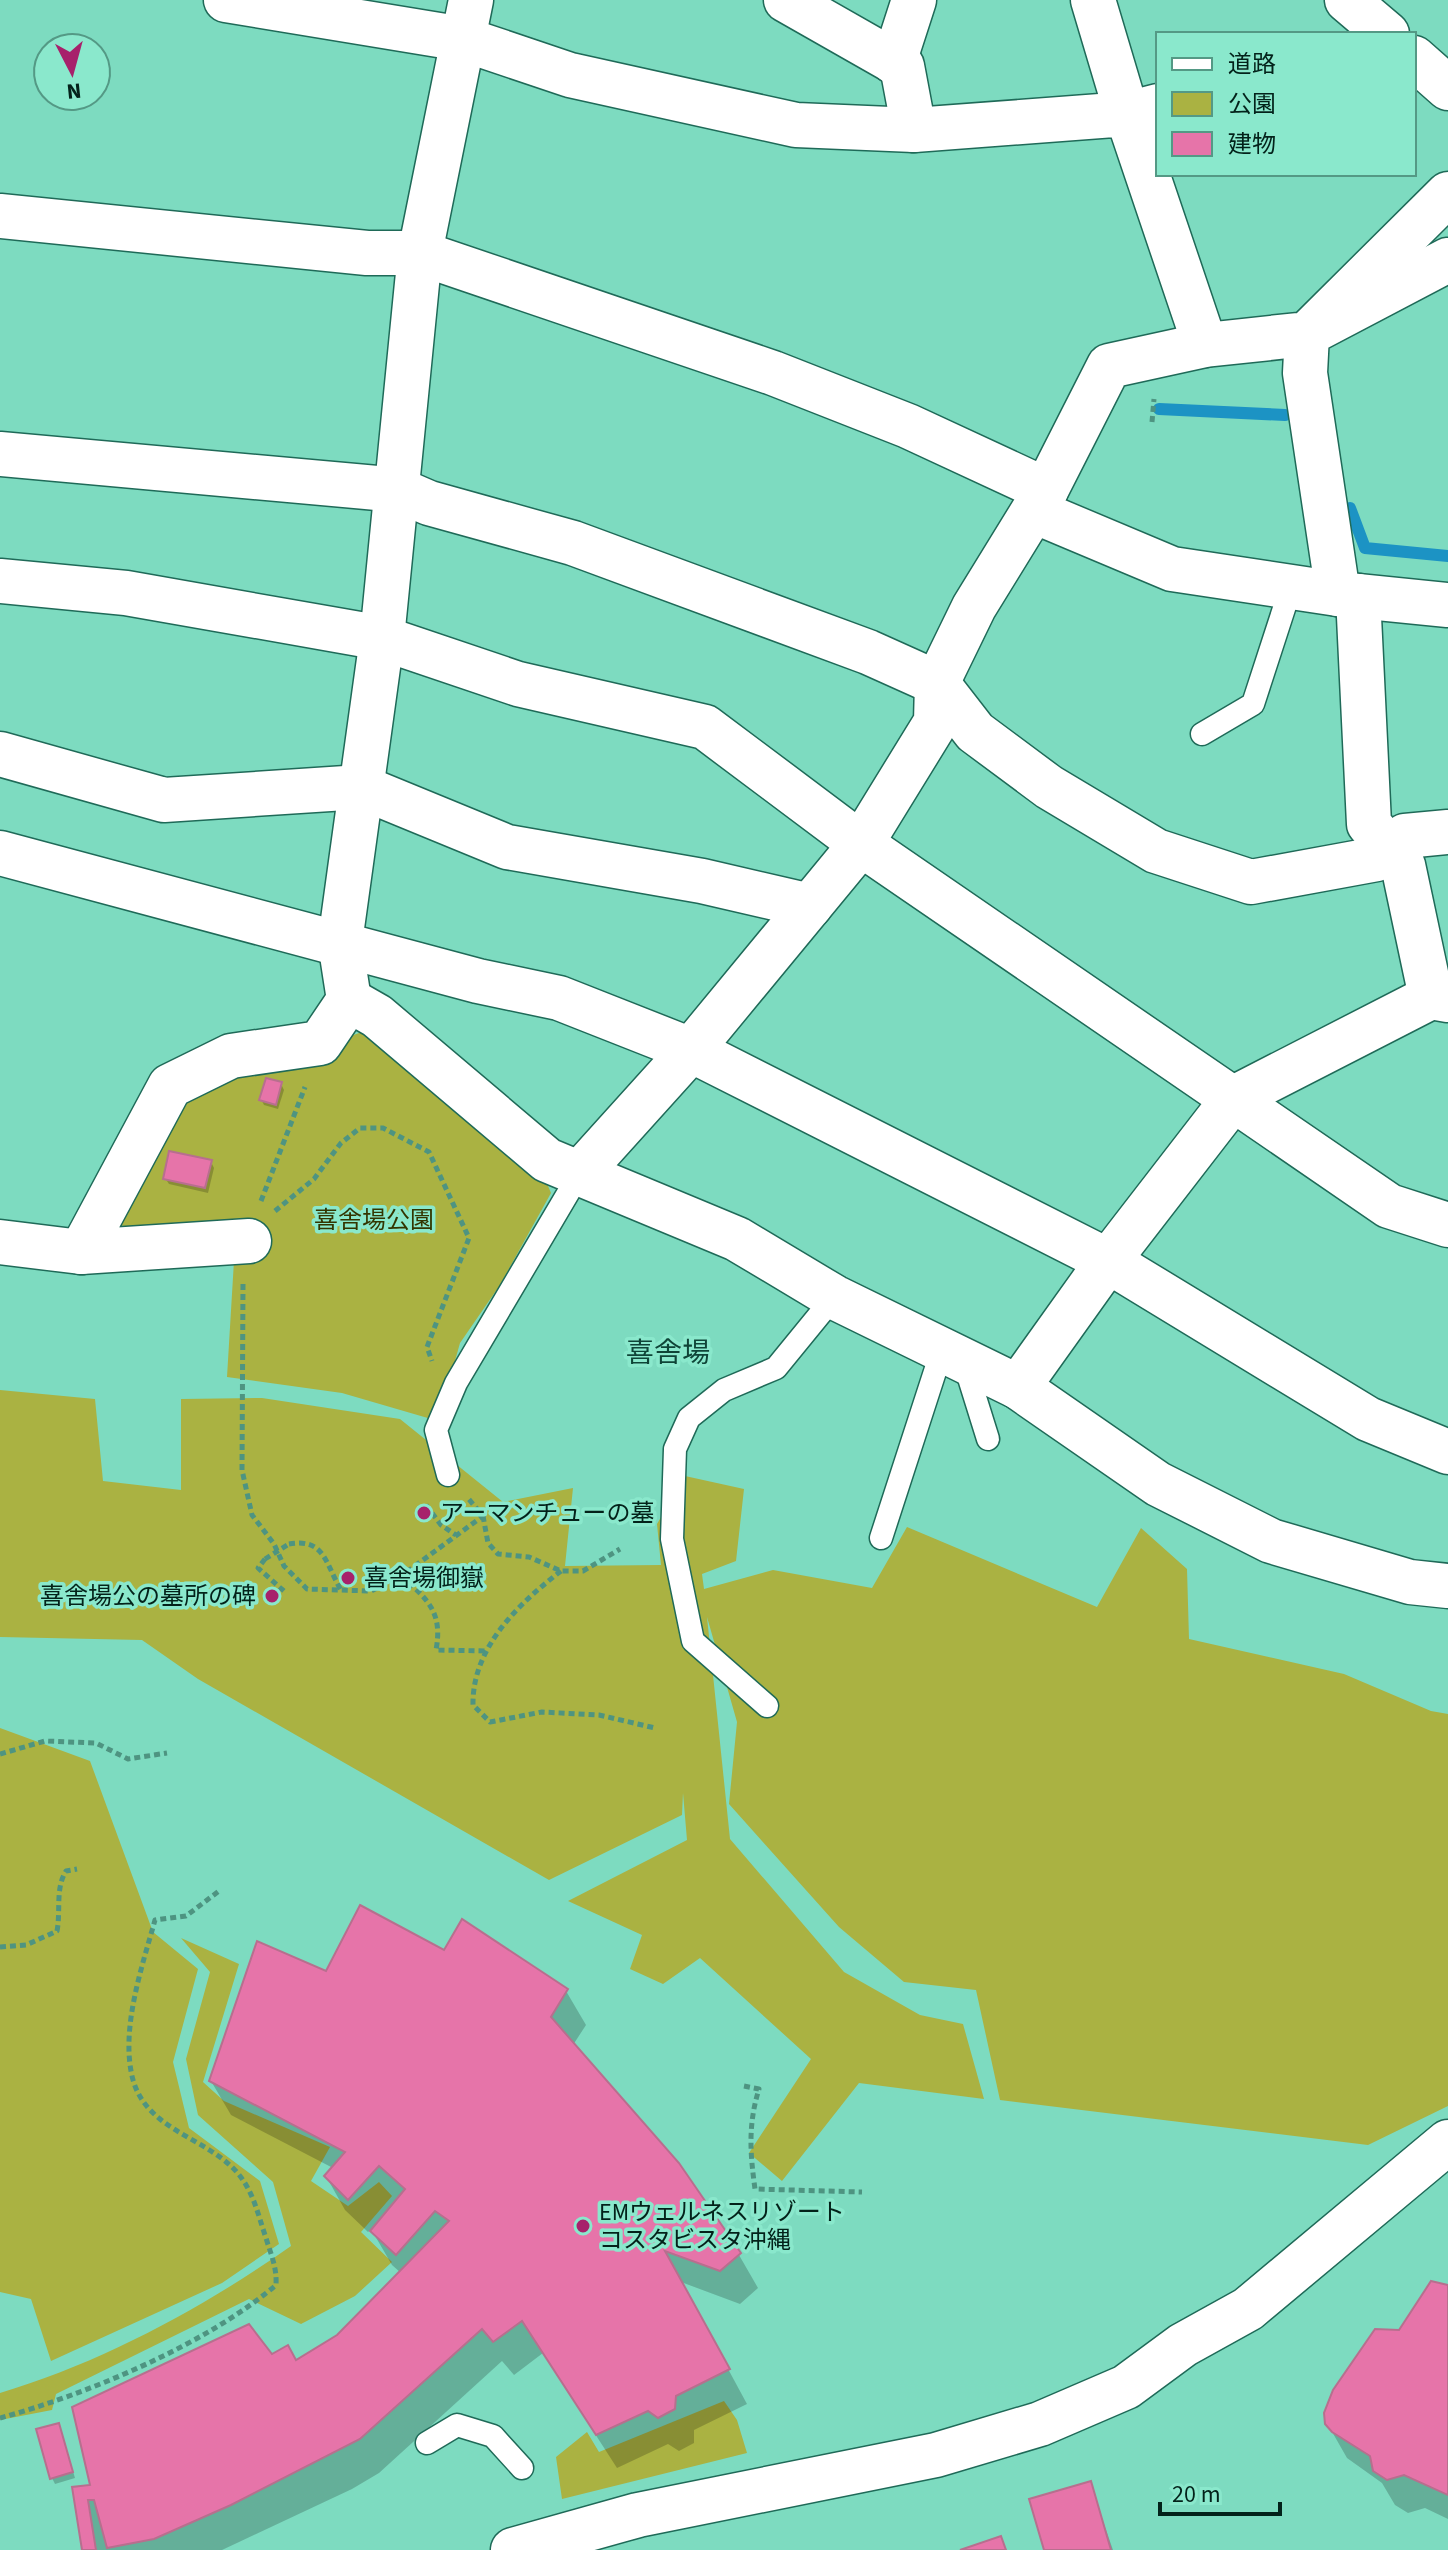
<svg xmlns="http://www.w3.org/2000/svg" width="1448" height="2550" viewBox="0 0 1448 2550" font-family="'Source Sans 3','Noto Sans JP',sans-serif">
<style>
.green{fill:#aab242}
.shadow{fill:#0003}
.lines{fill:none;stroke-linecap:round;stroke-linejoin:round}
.stream{stroke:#1c93c4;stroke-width:12}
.building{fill:#e674a9;stroke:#b76f8e;stroke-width:2}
.lane-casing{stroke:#1f6a58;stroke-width:25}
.street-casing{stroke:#1f6a58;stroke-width:47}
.secondary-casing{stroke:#1f6a58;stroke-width:47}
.path{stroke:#4e9481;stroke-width:5;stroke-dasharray:6 4;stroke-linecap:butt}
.lane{stroke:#fff;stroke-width:22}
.street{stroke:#fff;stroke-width:44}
.secondary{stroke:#fff;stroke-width:44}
.path-bridge{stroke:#4e9481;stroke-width:5;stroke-dasharray:6 4;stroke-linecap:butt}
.poi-dot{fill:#a7216b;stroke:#8ae8cc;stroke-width:3}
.labels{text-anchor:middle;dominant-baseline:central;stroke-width:7;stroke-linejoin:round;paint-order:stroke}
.park-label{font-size:24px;fill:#333500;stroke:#8ae8cc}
.poi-label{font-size:24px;fill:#03221a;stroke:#8ae8cc;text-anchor:start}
.quarter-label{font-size:28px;fill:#0f4437;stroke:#8ae8cc}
</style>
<rect width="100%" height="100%" fill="#7ddbc0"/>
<!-- green -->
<g class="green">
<polygon points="365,1031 543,1174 551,1193 500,1285 460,1343 438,1421 342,1393 227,1377 235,1244 118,1225 182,1094"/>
<polygon points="0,1390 95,1399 103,1481 181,1490 181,1399 262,1398 400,1419 503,1502 573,1488 565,1566 661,1565 657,1524 685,1476 744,1489 736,1561 702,1574 704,1589 773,1570 872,1588 907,1527 1097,1607 1141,1528 1187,1569 1189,1639 1344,1674 1431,1711 1448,1714 1448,2106 1368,2145 1000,2100 976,1990 904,1982 839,1927 729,1804 737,1722 707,1617 730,1839 844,1972 920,2015 963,2024 984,2099 859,2083 782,2181 749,2153 811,2059 700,1958 663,1984 630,1969 642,1935 568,1901 687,1840 683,1793 682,1815 549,1880 198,1679 142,1640 0,1637"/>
<polygon points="0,1728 90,1761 153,1932 198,1969 173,2062 189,2128 260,2181 279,2244 222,2283 51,2361 31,2299 0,2292"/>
<path d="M181,1938l58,26 -36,118 21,19 106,46 -19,34 37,25 31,-24 13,14 -31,36 31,30 -37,34 -54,28 -52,-25 -193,95 -4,16 -52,10v-27c103,-31 203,-85 291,-147l-18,-64 -75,-67 -12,-56 24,-87z"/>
<polygon points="724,2401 737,2420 747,2453 562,2499 556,2457 587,2432 599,2452"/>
</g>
<!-- shadow -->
<g class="shadow">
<polygon points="281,1084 284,1090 278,1109 264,1105 261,1099"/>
<polygon points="211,1162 214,1168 208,1193 169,1184 165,1178"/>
<polygon points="444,1952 566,1991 586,2025 573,2045 739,2255 758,2288 740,2304 681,2282 747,2404 694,2430 694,2443 679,2451 668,2444 617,2468 543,2353 514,2375 502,2361 379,2473 352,2489 222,2550 84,2550 75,2488 92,2487 272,2356 296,2362 338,2336 401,2273 392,2265 371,2229 368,2232 345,2210 326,2176 333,2168 231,2115 211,2081 327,1973"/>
<polygon points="1448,2287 1448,2519 1425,2508 1408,2513 1395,2505 1382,2483 1347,2458 1327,2423 1327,2403 1376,2331 1400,2333"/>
<polygon points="61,2431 75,2478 55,2484 52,2478"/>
<polygon points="1090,2484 1113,2550 1046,2550"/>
</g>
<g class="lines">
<!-- stream -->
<g class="stream">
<polyline points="1159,409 1285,415"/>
<polyline points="1350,508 1365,548 1448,556"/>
</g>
</g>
<!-- building -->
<g class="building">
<polygon points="266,1078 282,1082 276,1105 259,1100"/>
<polygon points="169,1151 212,1160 205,1188 163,1179"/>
<polygon points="360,1905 444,1950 462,1919 568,1989 551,2017 679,2163 741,2253 720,2271 665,2251 730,2369 676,2396 675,2409 658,2418 648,2411 596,2435 522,2321 493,2342 482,2329 360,2439 231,2505 154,2539 107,2548 94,2500 88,2500 96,2550 82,2550 72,2487 90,2485 72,2407 249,2324 272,2354 288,2345 296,2360 337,2335 449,2221 435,2211 396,2255 370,2231 405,2189 379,2166 348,2200 324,2176 345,2152 209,2081 257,1941 326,1971"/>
<polygon points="1431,2281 1448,2285 1448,2495 1404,2475 1387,2480 1373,2471 1370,2456 1332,2432 1325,2424 1324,2413 1333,2390 1375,2329 1399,2330"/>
<polygon points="59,2423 73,2472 50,2479 36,2429"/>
<polygon points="1091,2481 1111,2550 1044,2550 1029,2499"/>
<polygon points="1001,2536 1006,2550 960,2550"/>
</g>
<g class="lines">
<defs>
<g id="lane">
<polyline points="1202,734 1253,704 1291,587"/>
<polyline points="964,1362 988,1439"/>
<polyline points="448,1475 436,1430 456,1383 580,1173"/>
<polyline points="881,1538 942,1350"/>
<polyline points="767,1706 693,1641 672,1539 675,1449 689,1418 724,1390 776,1368 834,1297"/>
<polyline points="427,2443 457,2425 493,2436 522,2468"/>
</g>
<g id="street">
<polyline points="226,0 463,39 570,75 796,125 914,130 1127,114 1205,345"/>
<polyline points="786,0 902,66 914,130"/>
<polyline points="1093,0 1127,114 1158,106"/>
<polyline points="1347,0 1387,34"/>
<polyline points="1414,58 1448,88"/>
<polyline points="894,62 914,0"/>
<polyline points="0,216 367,253 420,253 773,373 908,426 1046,490"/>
<polyline points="1448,260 1307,334 1305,373 1338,594 1448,605"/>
<polyline points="0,454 399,490 429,503 573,543 868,652 937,683 975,732 1049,787 1156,851 1251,882 1377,859 1405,836 1448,832"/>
<polyline points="1034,511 1172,569 1338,594"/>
<polyline points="0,581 126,593 382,638 518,684 705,727 861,844 1389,1206 1448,1225"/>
<polyline points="1358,596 1369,824 1403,865 1431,997"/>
<polyline points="0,754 164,800 361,787 507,847 702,881 810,906"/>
<polyline points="0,853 478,981 559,998 691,1050 1108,1261 1368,1419 1448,1452"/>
<polyline points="349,1000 377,1016 547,1160 737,1239 834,1297 1018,1387 1158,1484 1271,1541 1410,1582 1448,1586"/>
<polyline points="580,1173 691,1050 861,844 936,722 937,683 974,607 1046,490 1109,366 1205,345 1307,334 1448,194"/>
<polyline points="249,1241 81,1252 170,1086 231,1056 320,1043 349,1000 340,942 382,638 420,253 471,0"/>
<polyline points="0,1242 81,1252"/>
<polyline points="1018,1387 1108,1261 1234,1098 1431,997 1448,1000"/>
</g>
<polyline id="secondary" points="513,2550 638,2515 936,2455 1040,2424 1126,2387 1183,2345 1248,2309 1448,2142"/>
</defs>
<!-- lane casing -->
<use href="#lane" class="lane-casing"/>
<!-- street casing -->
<use href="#street" class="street-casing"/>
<!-- secondary casing -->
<use href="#secondary" class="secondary-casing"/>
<!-- path -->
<g class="path">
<polyline points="1152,422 1154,399"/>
<polyline points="261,1201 305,1087"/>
<polyline points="275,1211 314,1179 341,1143 360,1128 383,1128 429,1152 469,1238 427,1347 432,1361"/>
<polyline points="243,1284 242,1470 252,1515 274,1544 284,1566 307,1589 371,1591 401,1576 483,1516 467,1497"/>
<polyline points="426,1505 441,1525 456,1535"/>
<polyline points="483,1516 488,1543 498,1554 529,1557 561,1571 583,1571 620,1549"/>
<path d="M289,1544c36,-6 36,19 52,46"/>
<polyline points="265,1559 258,1568 285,1592"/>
<path d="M561,1571c-43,33 -89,77 -88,134l17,17 52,-10 57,3 56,13"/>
<path d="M401,1576c27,23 42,37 35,74l52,1"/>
<polyline points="0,1754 45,1741 96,1743 128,1759 167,1753"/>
<path d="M0,1947l26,-2 31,-14c4,-21 -2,-42 9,-60l11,-2"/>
<path d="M744,2086l15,3c-11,35 -9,64 -4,100l107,3"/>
<path d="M0,2418c88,-24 207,-74 276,-133 1,-18 -5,-30 -10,-47 -9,-26 -13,-50 -33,-70 -34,-33 -89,-40 -101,-92 -11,-49 10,-109 23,-156l31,-4 33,-25"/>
</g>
<!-- lane -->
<use href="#lane" class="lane"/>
<!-- street -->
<use href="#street" class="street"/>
<!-- secondary -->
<use href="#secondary" class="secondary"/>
<!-- path-bridge -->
<polyline class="path-bridge" points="265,1559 289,1544"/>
</g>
<!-- markers -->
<g class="poi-dot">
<circle cx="424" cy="1513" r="8"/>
<circle cx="348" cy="1578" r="8"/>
<circle cx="272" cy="1596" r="8"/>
<circle cx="583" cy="2226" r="8"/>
</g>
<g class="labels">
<!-- park labels -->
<g class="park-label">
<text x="374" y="1220">喜舎場公園</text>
</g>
<!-- poi labels -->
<g class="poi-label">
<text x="440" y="1513">アーマンチューの墓</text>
<text x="364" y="1578">喜舎場御嶽</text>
<text x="256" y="1596" text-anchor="end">喜舎場公の墓所の碑</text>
<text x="599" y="2212">EMウェルネスリゾート<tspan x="599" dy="28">コスタビスタ沖縄</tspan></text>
</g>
<!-- quarter labels -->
<g class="quarter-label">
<text x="668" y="1353">喜舎場</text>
</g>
</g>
<!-- legend -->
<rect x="1156" y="32" width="260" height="144" fill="#8ae8cc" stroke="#549985" stroke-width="2"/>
<rect x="1172" y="58" width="40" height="12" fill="#ffffff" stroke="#549985" stroke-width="2"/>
<text x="1228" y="72" font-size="24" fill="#03221a">道路</text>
<rect x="1172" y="92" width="40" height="24" fill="#aab242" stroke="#549985" stroke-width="2"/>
<text x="1228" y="112" font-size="24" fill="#03221a">公園</text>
<rect x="1172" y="132" width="40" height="24" fill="#e674a9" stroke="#549985" stroke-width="2"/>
<text x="1228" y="152" font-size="24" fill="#03221a">建物</text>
<!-- north arrow -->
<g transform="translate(72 72) rotate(174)"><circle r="38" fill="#8ae8cc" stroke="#549985" stroke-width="2"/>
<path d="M0-6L14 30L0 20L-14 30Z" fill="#a7216b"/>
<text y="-12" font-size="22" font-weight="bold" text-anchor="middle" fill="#03221a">N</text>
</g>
<!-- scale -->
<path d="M1160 2502v12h120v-12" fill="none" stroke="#03221a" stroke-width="4"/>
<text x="1172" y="2502" font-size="24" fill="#03221a" stroke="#8ae8cc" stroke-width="6" paint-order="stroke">20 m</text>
</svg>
